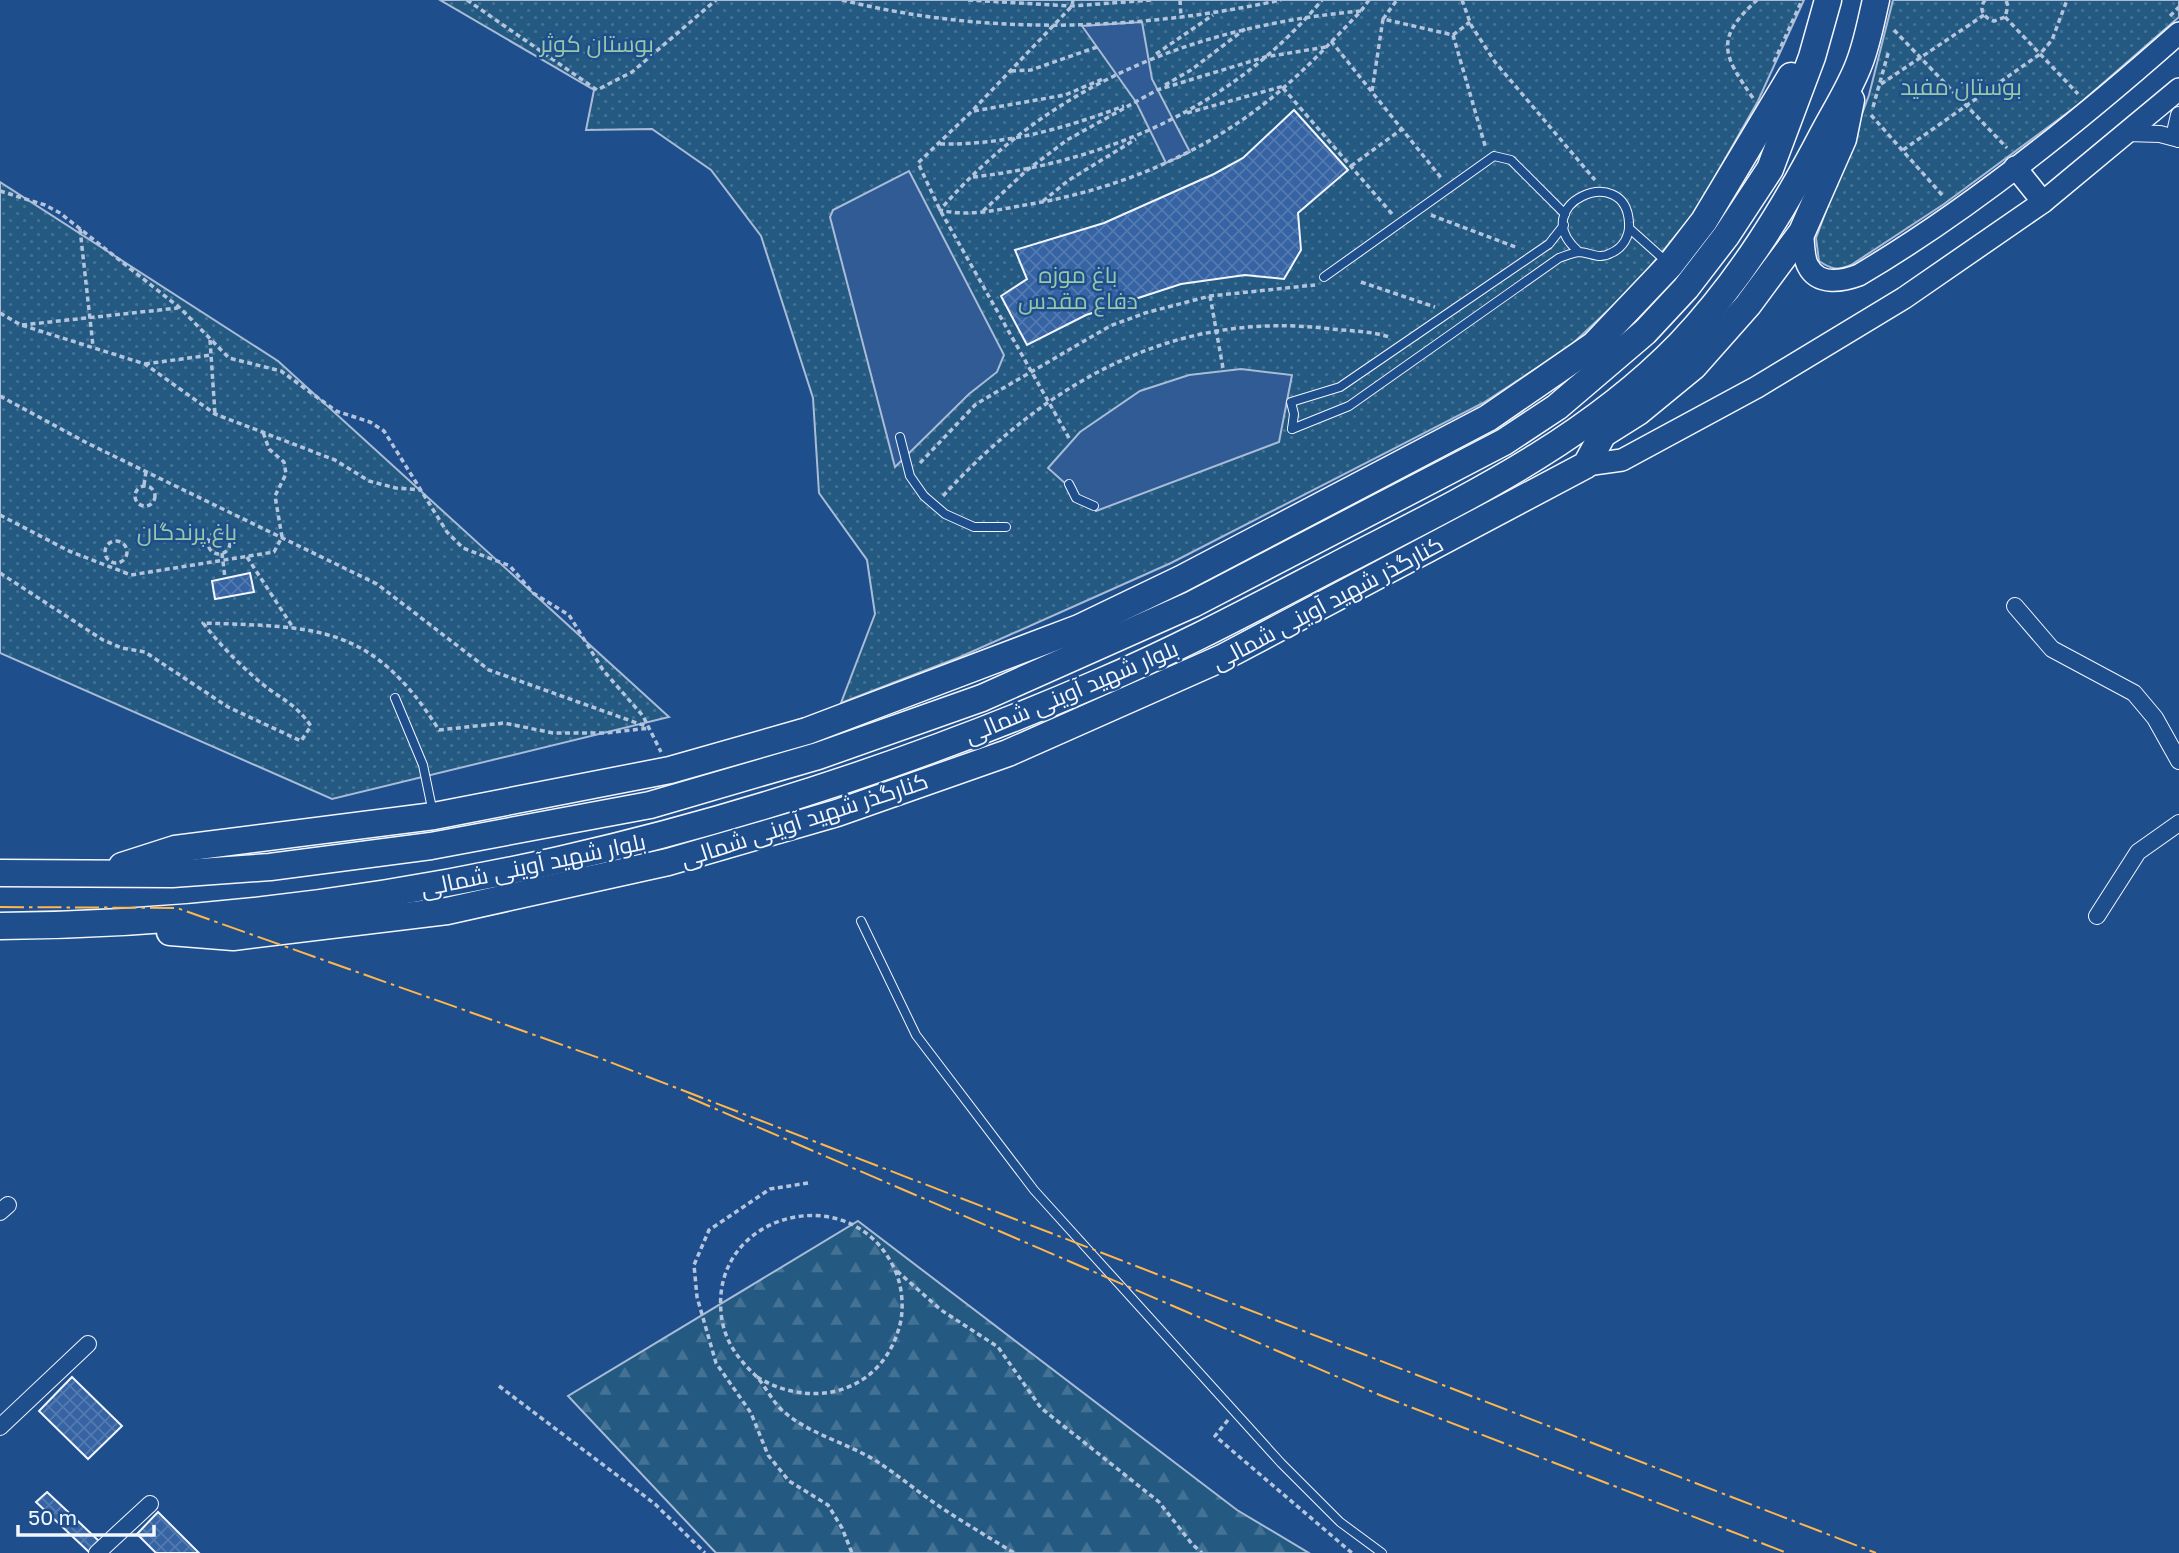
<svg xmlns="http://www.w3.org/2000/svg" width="2179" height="1553" viewBox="0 0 2179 1553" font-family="'Golos Text',Cairo,sans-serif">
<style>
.grass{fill:url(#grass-dots);stroke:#a8bbd7;stroke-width:2}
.forest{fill:url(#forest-firs);stroke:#a8bbd7;stroke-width:2}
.parking{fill:#305b95;stroke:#a8bbd7;stroke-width:2}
.building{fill:url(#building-cross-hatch);stroke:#f2f6ff;stroke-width:2}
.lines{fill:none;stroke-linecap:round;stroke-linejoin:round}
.service-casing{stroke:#f2f6ff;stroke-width:10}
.minor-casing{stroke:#f2f6ff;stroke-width:18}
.tertiary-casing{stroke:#f2f6ff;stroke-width:24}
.primary-casing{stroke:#f2f6ff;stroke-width:29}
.path{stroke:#b3c4dc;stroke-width:3.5;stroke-dasharray:5 3.5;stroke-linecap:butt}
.service{stroke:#1f4e8c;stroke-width:8}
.minor{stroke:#1f4e8c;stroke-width:16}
.tertiary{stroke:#1f4e8c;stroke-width:21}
.primary{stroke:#1f4e8c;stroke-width:26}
.power{stroke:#ffb74d;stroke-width:2;stroke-dasharray:24 5 3.5 5;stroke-linecap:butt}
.labels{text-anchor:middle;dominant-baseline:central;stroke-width:5;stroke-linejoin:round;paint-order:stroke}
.park-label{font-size:23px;fill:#97c8a6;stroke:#1f4e8c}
.street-label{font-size:23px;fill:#f2f6ff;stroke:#1f4e8c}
</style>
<defs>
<pattern id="grass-dots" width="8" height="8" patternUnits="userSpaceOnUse" patternTransform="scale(1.75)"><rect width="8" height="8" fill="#245a82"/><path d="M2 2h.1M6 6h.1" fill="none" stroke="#447295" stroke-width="1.8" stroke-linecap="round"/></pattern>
<pattern id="forest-firs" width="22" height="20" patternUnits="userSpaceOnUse" patternTransform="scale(1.75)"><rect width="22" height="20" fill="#245a82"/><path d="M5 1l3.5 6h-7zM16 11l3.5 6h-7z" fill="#447295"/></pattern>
<pattern id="building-cross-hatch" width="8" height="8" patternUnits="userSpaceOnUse" patternTransform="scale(1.75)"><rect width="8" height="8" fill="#3563a3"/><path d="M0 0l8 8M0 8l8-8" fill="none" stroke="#537ab1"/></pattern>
</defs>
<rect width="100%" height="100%" fill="#1f4e8c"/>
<!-- grass -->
<g class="grass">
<polygon points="440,0 1804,0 1758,101 1695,212 1635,285 1568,348 1483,403 1171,563 960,657 841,703 875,614 867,560 819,493 813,398 761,236 711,170 652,129 586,130 594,90"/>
<path d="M1893,0h286v17l-101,88 -134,99 -93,61c-14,6 -20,4 -32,-4l-3,-23 53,-143z"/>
<polygon points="0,182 278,361 669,717 332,799 0,653"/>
</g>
<!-- forest -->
<polygon class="forest" points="858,1221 1237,1510 1309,1553 716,1553 568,1396"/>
<!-- parking -->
<g class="parking">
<polygon points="1142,22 1152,79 1190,152 1166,163 1136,102 1082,26"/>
<polygon points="909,171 1004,355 997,372 969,394 895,467 830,217 833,210"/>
<polygon points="1241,369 1292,375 1279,442 1096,511 1048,468 1080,432 1140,391 1189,375"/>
</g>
<!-- building -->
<g class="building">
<polygon points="1294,110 1348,170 1298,213 1301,250 1284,279 1245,275 1181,284 1086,315 1027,345 1001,296 1027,279 1015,250 1104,223 1214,174 1243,158"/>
<polygon points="250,573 254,592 215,599 212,581"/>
<polygon points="72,1377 122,1426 88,1459 39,1411"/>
<polygon points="47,1492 100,1542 90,1553 36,1502"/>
<polygon points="158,1512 199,1553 156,1553 137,1534"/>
</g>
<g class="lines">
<defs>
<g id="service">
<polyline points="1630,229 1668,263"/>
<polyline points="1324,277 1494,156 1511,160 1565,214"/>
<path d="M1292,429l57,-23 210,-148c6,-2 15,-6 21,-6 12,1 19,8 31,1 12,-5 19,-17 18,-30 -3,-63 -105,-18 -50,29"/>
<polyline points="1292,429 1294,414 1291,402 1340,387 1549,244 1564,225"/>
<polyline points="900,437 910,476 924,496 945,514 974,527 1006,527"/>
<polyline points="1069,484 1076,498 1094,506"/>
<polyline points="395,698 423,765 433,813"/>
<polyline points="861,921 916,1035 1034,1190 1281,1463 1340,1522 1382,1553"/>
</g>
<g id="minor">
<polyline points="2179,115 2176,128 2179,139"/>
<polyline points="2126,133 2160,134 2179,139"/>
<polyline points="2015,606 2052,649 2134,693 2155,718 2179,761"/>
<polyline points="2097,916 2138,852 2179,823"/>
<polyline points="0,1212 8,1205"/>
<polyline points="0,1427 88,1344"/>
<polyline points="97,1553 150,1504"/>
</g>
<g id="tertiary">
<polyline points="2015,167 2043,202"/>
<path d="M1802,232c2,9 1,26 6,34 10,20 35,15 51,9 112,-66 223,-156 320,-242"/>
<polyline points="1586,465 1622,460 1757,387 1904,298 2043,202 2179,89"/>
</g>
<g id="primary">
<polyline points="122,866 175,849 434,816 670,770 807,731 1079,628 1181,579 1488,418 1594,345 1670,265 1704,221 1791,76"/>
<polyline points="0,873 172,874 270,867 431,846 650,805 818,756 982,698 1193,604 1504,442 1557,407 1645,332 1686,288 1726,236 1770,169 1812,57 1828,0"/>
<path d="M0,926c378,-3 751,-93 1098,-243 82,-35 160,-77 239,-118 121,-63 246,-121 343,-221 59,-62 104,-135 143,-210 12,-23 27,-46 36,-70 8,-20 12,-43 17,-64"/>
<polyline points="170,932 233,937 447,911 668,862 837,813 1008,753 1222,658 1586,465 1603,434 1638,412 1694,366 1748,305 1802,232 1843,139 1851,100"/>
</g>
</defs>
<!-- service casing -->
<use href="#service" class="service-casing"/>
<!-- minor casing -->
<use href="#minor" class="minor-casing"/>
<!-- tertiary casing -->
<use href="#tertiary" class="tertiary-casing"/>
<!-- primary casing -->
<use href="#primary" class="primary-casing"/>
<!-- path -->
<g class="path">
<polyline points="467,0 597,90 632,72 716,0"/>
<path d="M842,0c145,36 294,31 439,0"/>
<polyline points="968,0 1072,6 1152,0"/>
<polyline points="1180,0 1181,17"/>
<polyline points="1462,0 1471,25 1495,62 1595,180"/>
<path d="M1985,0c-7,10 -1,18 9,21l11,-4 3,-11 -2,-6"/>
<path d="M1361,11c-165,15 -311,72 -421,199 28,7 57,0 85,-5 93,-15 184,-53 256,-115 28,-24 54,-52 80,-79l8,-11"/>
<polyline points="2170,16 2179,7"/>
<polyline points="2005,17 2078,94"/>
<polyline points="1383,19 1397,0"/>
<polyline points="1894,30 2007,148"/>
<polyline points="1453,35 1470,22"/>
<polyline points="1331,41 1442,179"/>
<polyline points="1156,54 1213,15"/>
<polyline points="1774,62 1802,0"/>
<polyline points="1011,71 1031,70 1097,47"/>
<polyline points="1881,84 1984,15"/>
<polyline points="1165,85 1191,70 1245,29"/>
<polyline points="1283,88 1393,215"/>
<polyline points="1372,91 1383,19 1453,35 1486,149"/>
<path d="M1753,98c-30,-43 -39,-59 4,-98"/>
<polyline points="1873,107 1889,50"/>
<polyline points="974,111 1065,95 1105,78"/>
<polyline points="1187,113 1284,86"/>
<polyline points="1871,115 1943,196"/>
<path d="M940,144c66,1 123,-15 184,-38"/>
<polyline points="1903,150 2040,54 2052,40 2067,0"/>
<polyline points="1351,166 1402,129"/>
<path d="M973,177c134,-15 261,-71 349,-177"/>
<polyline points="0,191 45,205 60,213 180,308 229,358 281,371 336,411 370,422 384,431 447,532 463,548 510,566 533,593 569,615 603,670 643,716 661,752"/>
<polyline points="1043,201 1069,180 1136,139"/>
<polyline points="983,211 1026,171 1067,140 1157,90 1265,57 1326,47"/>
<polyline points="1431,215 1518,248"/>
<polyline points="80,229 93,346"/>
<polyline points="1361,282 1435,307"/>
<polyline points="1210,296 1223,368"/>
<polyline points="0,313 21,325 145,364 215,414 335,460 369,481 396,488 421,490"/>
<polyline points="22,325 178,308"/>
<polyline points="210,340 215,414"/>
<polyline points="145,364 211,355"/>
<polyline points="0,396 87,443 377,584 489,670 648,727"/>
<polyline points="1069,438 940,210 918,163 972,111 1072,6 1073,0"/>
<polyline points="920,463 976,404 1110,326 1145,313 1210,296 1315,285"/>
<polyline points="144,485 146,471"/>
<circle cx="145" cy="496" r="10"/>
<path d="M943,496c103,-113 231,-187 388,-167 20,2 40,2 58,8"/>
<polyline points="0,515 69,551 131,575 274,552 282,537 275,496 286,474 284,462 269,449 263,432"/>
<circle cx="219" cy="543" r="11"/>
<circle cx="116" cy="552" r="11"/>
<polyline points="222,553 225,578"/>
<polyline points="247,557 292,626"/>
<path d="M0,573l103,67 19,8 23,4 83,55 73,34 10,-15c-17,-24 -29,-26 -50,-43 -21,-18 -41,-38 -58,-60 114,4 169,1 236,107l65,-7 49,10h52l45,-5"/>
<polyline points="808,1183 770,1189 709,1230 694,1265 697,1297 716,1363 751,1413 768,1455 789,1481 828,1505 842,1528 852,1553"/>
<polyline points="897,1271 941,1310 998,1347 1041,1408 1159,1502 1192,1544 1202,1553"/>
<path d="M757,1377c58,35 129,14 144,-57 3,-19 0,-40 -9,-56 -45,-86 -180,-50 -171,48 2,26 15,45 34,63 11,11 17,27 29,37 26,22 60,30 89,47 21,13 40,29 60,43 26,18 54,34 81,51"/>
<polyline points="499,1386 655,1504 705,1553"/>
<polyline points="1228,1420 1215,1436 1352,1553"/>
</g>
<!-- service -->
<use href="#service" class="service"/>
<!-- minor -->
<use href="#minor" class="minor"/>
<!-- tertiary -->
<use href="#tertiary" class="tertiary"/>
<!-- primary -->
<use href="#primary" class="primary"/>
<!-- power -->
<g class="power">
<polyline points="0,907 177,908 602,1059 1876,1553"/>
<polyline points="688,1097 1382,1396 1787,1553"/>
</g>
</g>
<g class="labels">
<!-- park labels -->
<g class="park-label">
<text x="597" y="43">بوستان کوثر</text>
<text x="1961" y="86">بوستان مفید</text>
<text x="1078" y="274">باغ موزه<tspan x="1078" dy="26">دفاع مقدس</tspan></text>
<text x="187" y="531">باغ پرندگان</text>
</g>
<!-- street labels -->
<g class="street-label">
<text transform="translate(1327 602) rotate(-28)">کنارگذر شهید آوینی شمالی</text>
<text transform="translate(1071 691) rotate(-23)">بلوار شهید آوینی شمالی</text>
<text transform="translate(804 819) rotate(-18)">کنارگذر شهید آوینی شمالی</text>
<text transform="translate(533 864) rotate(-12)">بلوار شهید آوینی شمالی</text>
</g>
</g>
<!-- scale -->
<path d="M18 1525v10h136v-10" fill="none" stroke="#f2f6ff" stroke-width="3.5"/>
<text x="28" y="1525" font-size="21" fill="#f2f6ff" stroke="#1f4e8c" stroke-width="5" paint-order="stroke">50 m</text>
</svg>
